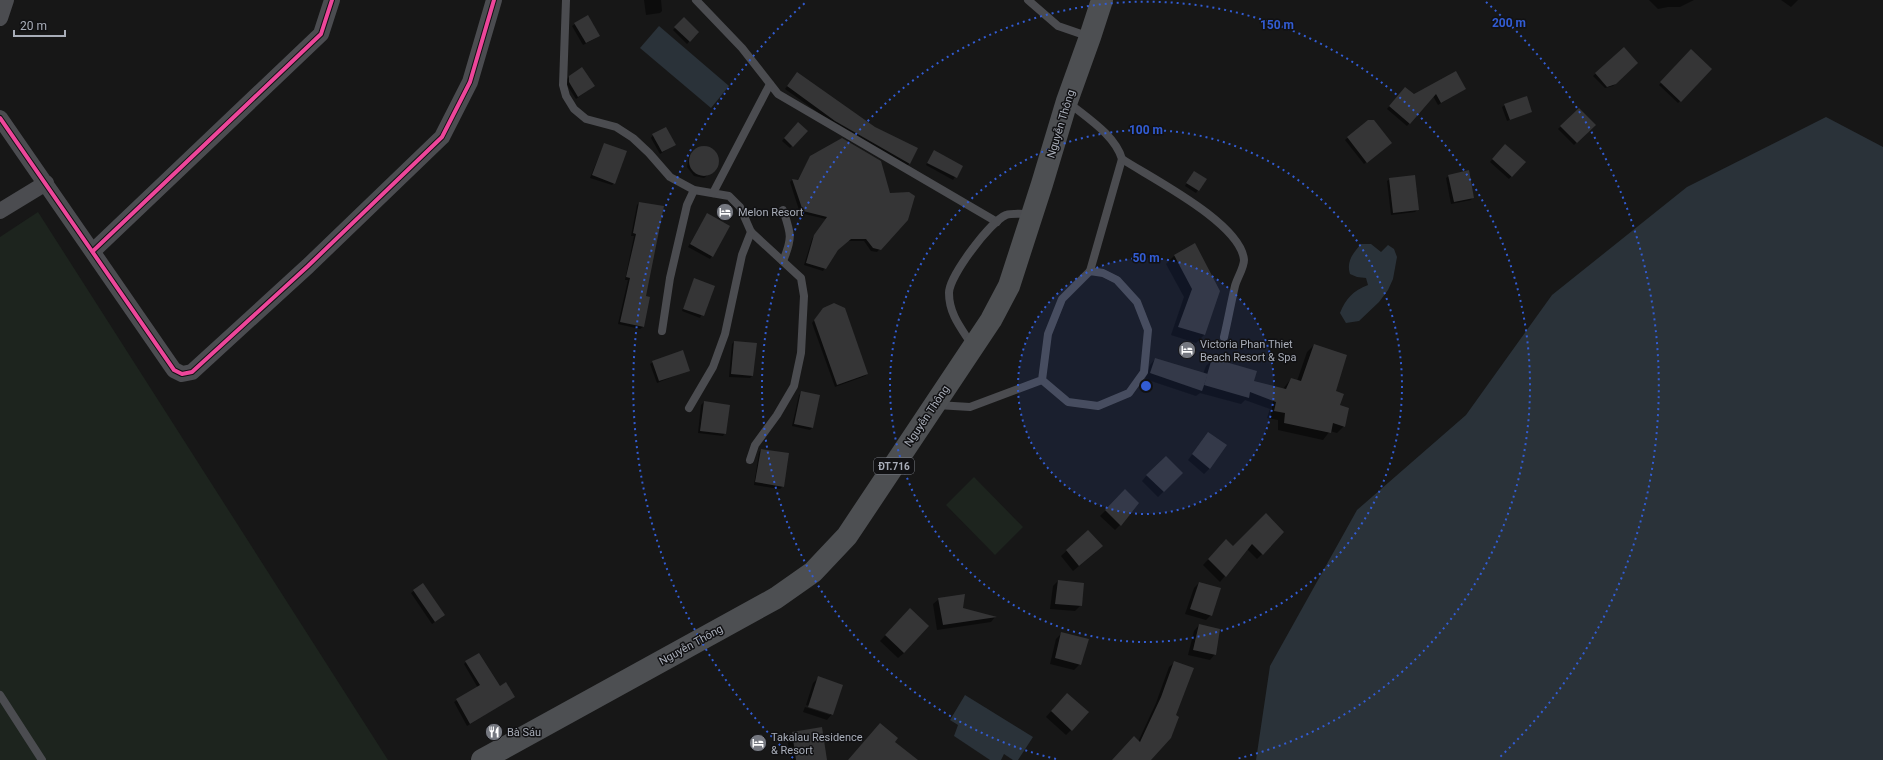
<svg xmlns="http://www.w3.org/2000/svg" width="1883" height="760" viewBox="0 0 1883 760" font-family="Roboto,sans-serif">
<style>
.green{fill:#1d241e}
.water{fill:#2a3239}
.shadow{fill:#0007}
.building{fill:#353536}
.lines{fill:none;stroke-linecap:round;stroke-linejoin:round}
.lane{stroke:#4b4c50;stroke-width:8}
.street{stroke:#4b4c50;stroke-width:16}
.primary{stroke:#4d4f52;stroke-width:22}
.cycleway-casing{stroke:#111113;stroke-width:6}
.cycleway{stroke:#ed469a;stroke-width:4}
.ring{fill:none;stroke:#325cd3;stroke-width:2;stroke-dasharray:2 4}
.labels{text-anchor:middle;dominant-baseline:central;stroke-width:3;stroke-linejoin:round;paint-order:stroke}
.shield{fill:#111113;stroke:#7b7e86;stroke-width:1}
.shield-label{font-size:10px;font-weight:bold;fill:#a8adb8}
.street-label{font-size:11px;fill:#a8adb8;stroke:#111113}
.poi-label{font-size:11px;fill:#a8adb8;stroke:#111113;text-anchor:start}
.centre{fill:#325cd3;stroke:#111113;stroke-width:2}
.ring-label{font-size:12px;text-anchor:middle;font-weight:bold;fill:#325cd3;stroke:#111113;stroke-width:3;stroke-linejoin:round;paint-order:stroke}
</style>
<rect width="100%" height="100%" fill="#171717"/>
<!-- green -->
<g class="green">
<polygon points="38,212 388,760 0,760 0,237"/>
<polygon points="974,477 1023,527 995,555 946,505"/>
</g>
<!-- water -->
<g class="water">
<polygon points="659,26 729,86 711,108 640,48"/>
<polygon points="1826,117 1883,147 1883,760 1256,760 1270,666 1357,510 1466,415 1552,295 1687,187"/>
<path d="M1361,244h10l10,8 7,-7 6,4 3,8 -4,22 -5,11 -9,12 -20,19 -13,2 -6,-10c6,-15 13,-22 28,-28l-2,-7 -9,-1 -7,-3c-4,-12 3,-21 11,-30z"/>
<polygon points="965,695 1033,737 1018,760 1013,760 1004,754 1001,760 990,760 954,736 958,725 950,720"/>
</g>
<!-- shadow -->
<g class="shadow">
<polygon points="644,0 661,0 662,11 660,13 646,15"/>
<polygon points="1649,0 1694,0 1680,7 1668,7 1658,9"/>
<polygon points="1781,0 1798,0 1791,7"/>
<polygon points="684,19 698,32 687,44 673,30"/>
<polygon points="575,24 596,38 583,45 572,26"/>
<polygon points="1624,49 1637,63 1613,86 1605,88 1593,76"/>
<polygon points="1691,51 1711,69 1678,103 1659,85"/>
<polygon points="795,76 874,128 916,149 909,164 907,166 833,123 785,89"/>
<polygon points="569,77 591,88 576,99 567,85 567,79"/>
<polygon points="1465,89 1438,105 1433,96 1407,126 1387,109 1403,90 1414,96"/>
<polygon points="1505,105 1531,112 1507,121 1502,107"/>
<polygon points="1579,109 1594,125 1574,145 1558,129"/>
<polygon points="1369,121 1388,145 1364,164 1345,140"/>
<polygon points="798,123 806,131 790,148 782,141"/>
<polygon points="653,135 674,145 660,154 651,138"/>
<polygon points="604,144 614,183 612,185 590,178"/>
<polygon points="1505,145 1524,162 1509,179 1490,162"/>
<polygon points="701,147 712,148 718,157 716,168 704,178 694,176 687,167 689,156"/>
<polygon points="934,152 962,166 953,180 926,165"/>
<polygon points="811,156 890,194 907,219 877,252 871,251 864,241 847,241 837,250 823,271 804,265 812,239 826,219 800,213 790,182 792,180 797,181"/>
<polygon points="1192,175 1198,190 1196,193 1185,186"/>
<polygon points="1449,176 1473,197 1471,200 1451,204 1446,178"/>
<polygon points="1390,179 1418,209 1415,212 1391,215 1387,181"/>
<polygon points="639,203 645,297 649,298 643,327 640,329 618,324 628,280 625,280 634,236 631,236 637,205"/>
<polygon points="707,214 712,256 710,259 688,247"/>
<polygon points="1194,245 1204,335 1196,343 1171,335 1184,297 1166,264 1174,256"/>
<polygon points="695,280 713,286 700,318 682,311"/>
<polygon points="821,311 867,374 865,376 835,387 812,323"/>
<polygon points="734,342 752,376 750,378 729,377 732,344"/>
<polygon points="1314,345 1334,392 1344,426 1337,433 1330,431 1323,440 1278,430 1278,420 1267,418 1270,409 1245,400 1241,404 1200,393 1196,396 1145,379 1150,365 1155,359 1203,374 1206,366 1213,359 1253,382 1282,390 1291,379 1297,381 1307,352"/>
<polygon points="653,362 689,370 657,383 650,364"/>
<polygon points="802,392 812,428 810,430 792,426 799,395"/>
<polygon points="704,402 725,433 723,436 698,433 701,405"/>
<polygon points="1209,433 1210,468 1204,474 1188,460"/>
<polygon points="761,450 783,486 780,489 754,485 759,452"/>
<polygon points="1182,473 1158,497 1142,481 1147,475"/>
<polygon points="1125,491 1120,525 1115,530 1100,516"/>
<polygon points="1266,514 1262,554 1257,559 1247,549 1220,582 1203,565 1221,546 1233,547"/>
<polygon points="1088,531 1096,552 1073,571 1061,556"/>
<polygon points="1058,581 1081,605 1075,611 1050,609 1053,586"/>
<polygon points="1199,583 1211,615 1206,620 1185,614 1194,588"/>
<polygon points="423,584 442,617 432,624 411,593"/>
<polygon points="939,599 962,609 995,617 991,622 937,630 933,604"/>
<polygon points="905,615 904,653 898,658 880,641"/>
<polygon points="1199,625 1215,654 1210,660 1188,655 1194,631"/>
<polygon points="1062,633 1080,664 1074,670 1050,664 1056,639"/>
<polygon points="466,662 511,699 467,726 454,702 478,688 464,664"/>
<polygon points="1175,662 1150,760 1113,760 1138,742 1156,703 1169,667"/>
<polygon points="819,677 832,714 827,720 803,712 805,707 830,715 830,713 806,705 813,683"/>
<polygon points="1061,700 1071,730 1066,735 1046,717"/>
<polygon points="793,733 826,760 791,760 787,738"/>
</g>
<!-- building -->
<g class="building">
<polygon points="588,15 600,36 586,43 574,23"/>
<polygon points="684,17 699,32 690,42 674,27"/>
<polygon points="1624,47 1638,63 1616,84 1607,87 1595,73"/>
<polygon points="1691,49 1712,69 1681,102 1660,82"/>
<polygon points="582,67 595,86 578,97 569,82 569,76"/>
<polygon points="1456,71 1466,89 1441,103 1436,94 1410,124 1389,106 1405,87 1414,94"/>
<polygon points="797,72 875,127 918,148 910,164 835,121 787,86"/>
<polygon points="1527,96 1532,112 1510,120 1504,104"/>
<polygon points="1579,108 1596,125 1577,143 1560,126"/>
<polygon points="1368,120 1374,120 1392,143 1367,163 1347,137"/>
<polygon points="798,122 808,131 793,147 784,138"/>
<polygon points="666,127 676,145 662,152 652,134"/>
<polygon points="842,138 881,161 890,193 909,192 915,196 908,220 881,250 873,248 866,239 851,239 838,250 826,269 806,263 814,235 827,217 803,211 792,179 798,180 810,156"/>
<polygon points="604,143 627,151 615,184 592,175"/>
<polygon points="1505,144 1526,162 1512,177 1492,159"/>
<circle cx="704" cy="161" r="15"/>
<polygon points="934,150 963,166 957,178 927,163"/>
<polygon points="1469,170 1474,198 1454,202 1448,175"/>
<polygon points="1194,171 1207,179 1199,191 1186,183"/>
<polygon points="1415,175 1419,210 1393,213 1389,178"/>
<polygon points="639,202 664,206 646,296 650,297 644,327 620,322 630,278 626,277 636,234 633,233"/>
<polygon points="707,213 730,226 713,257 690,244"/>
<polygon points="1195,243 1220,291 1205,335 1178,327 1192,289 1174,255"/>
<polygon points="694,278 715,286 704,316 683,309"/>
<polygon points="834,303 845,308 868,374 837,385 814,320 823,308"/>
<polygon points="734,341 757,343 753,376 731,374"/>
<polygon points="1314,344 1347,355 1336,391 1344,394 1340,405 1349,408 1345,427 1333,423 1331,433 1284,423 1285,413 1274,411 1276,402 1250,392 1249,398 1204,385 1212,358 1257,371 1254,381 1286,389 1291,378 1301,381"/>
<polygon points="683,350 690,371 659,381 652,361"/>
<polygon points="1155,358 1208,374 1202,391 1150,373"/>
<polygon points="801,391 820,395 813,428 794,424"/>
<polygon points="704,401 730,405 726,434 700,431"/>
<polygon points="1208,432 1227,445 1210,469 1192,454"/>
<polygon points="761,449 789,453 784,487 755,482"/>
<polygon points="1166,456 1183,473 1164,492 1146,475"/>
<polygon points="1125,489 1139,503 1121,526 1105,510"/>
<polygon points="1266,513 1284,532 1263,555 1252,544 1226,577 1208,559 1226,539 1233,546"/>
<polygon points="1088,530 1103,546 1079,566 1066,550"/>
<polygon points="1058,580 1084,583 1082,606 1055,604"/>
<polygon points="1199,582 1221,588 1212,616 1190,609"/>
<polygon points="423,583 445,615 435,622 413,590"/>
<polygon points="965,594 963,608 997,617 943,625 938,598"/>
<polygon points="910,608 929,626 904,653 885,635"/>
<polygon points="1199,624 1220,629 1216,655 1193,650"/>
<polygon points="1061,632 1089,639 1081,665 1055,658"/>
<polygon points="479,653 500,686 506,682 515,697 470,724 456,699 480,685 465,661"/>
<polygon points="1174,661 1194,668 1176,715 1179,717 1171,738 1151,760 1112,760 1134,736 1140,742 1161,697"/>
<polygon points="818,676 843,685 833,715 808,707"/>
<polygon points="1067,693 1089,712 1072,731 1051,711"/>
<polygon points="880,723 898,738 895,742 918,760 848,760"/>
<polygon points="822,727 827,760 796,760 792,732"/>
</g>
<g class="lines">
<!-- lane -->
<g class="lane">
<polyline points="566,0 563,85 566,96 574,109 586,119 616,127 633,138 649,153 670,177 694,190 729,196 740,207 751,232 801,278 804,296 801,353 794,386 777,415 755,445 750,460"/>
<polyline points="696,0 742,48 778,94 997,222"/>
<polyline points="1028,0 1058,26 1090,37"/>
<path d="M1069,103c18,15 46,32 53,56l-32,112"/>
<path d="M1122,159c29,19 119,64 122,101 0,8 -7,18 -9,26 -4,17 -7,34 -11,51"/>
<polyline points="713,193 770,84"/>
<path d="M783,261c10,-24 8,-27 0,-51"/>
<polyline points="662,331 670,278 687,205 694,190"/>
<path d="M972,345c-11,-17 -23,-31 -23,-52 0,-17 41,-71 57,-78 6,-2 17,-1 24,-1"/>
<polyline points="937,405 970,407 1042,380 1068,402 1098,406 1129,393 1144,372 1148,330 1137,302 1117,280 1103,273 1090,271 1062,299 1048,334 1042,380"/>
<polyline points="689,408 713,367 725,334 742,255 751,232"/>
<polyline points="0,695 42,760"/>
</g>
<!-- street -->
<g class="street">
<polyline points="0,18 6,0"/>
<polyline points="0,118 174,370 182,374 192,372 308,266 442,137 470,82 494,0"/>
<polyline points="0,211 46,183"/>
<polyline points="93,251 321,34 332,0"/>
</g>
<!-- primary -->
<polyline class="primary" points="482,760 776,598 813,572 847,536 991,320 1009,286 1042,184 1067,101 1090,37 1102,0"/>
<defs>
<g id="cycleway">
<polyline points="0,118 174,370 182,374 192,372 308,266 442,137 470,82 494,0"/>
<polyline points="93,251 321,34 332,0"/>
</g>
</defs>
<!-- cycleway casing -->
<use href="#cycleway" class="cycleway-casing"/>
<!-- cycleway -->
<use href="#cycleway" class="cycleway"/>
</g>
<!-- distance rings -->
<circle cx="1146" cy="386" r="128" fill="#325cd3" fill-opacity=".12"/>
<g class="ring">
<circle cx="1146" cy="386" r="128"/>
<circle cx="1146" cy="386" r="256"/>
<path d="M1056 759A384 384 0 1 1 1236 759"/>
<path d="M793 758A513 513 0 0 1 806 2M1486 2A513 513 0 0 1 1499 758"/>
</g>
<!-- icons -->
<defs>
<symbol id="hotel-disc" viewBox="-11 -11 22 22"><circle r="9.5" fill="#757880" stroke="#111113"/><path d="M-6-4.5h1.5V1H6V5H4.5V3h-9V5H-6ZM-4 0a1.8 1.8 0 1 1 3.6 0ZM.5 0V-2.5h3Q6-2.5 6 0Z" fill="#fff"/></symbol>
<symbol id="restaurant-disc" viewBox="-11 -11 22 22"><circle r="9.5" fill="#757880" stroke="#111113"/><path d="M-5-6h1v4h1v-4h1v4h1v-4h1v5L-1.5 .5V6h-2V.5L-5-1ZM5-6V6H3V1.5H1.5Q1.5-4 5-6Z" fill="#fff"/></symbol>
</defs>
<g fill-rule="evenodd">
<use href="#hotel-disc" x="715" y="202" width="20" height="20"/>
<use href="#hotel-disc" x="1177" y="340" width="20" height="20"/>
<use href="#restaurant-disc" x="484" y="722" width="20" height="20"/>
<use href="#hotel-disc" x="748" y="733" width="20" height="20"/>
</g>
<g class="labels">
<!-- shield labels -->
<rect class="shield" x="874" y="458" width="40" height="16" rx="3"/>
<g class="shield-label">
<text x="894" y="466">ĐT.716</text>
</g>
<!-- street labels -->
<g class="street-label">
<text transform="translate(1061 124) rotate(-73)">Nguyễn Thông</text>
<text transform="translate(927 416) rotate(-56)">Nguyễn Thông</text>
<text transform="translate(691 645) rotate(-29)">Nguyễn Thông</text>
</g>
<!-- poi labels -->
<g class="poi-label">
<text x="738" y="212">Melon Resort</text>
<text x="1200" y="344">Victoria Phan Thiet<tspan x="1200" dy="13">Beach Resort &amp; Spa</tspan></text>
<text x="507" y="732">Bà Sáu</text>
<text x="771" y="737">Takalau Residence<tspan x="771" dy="13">&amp; Resort</tspan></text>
</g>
</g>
<circle cx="1146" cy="386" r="6" class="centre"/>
<g class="ring-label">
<text x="1509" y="27">200 m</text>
<text x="1277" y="29">150 m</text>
<text x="1146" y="134">100 m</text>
<text x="1146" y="262">50 m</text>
</g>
<!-- scale -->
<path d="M14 30v6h51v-6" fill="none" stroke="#a8adb8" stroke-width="2"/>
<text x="20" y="30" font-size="12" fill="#a8adb8" stroke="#111113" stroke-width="3" paint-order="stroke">20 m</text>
</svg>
